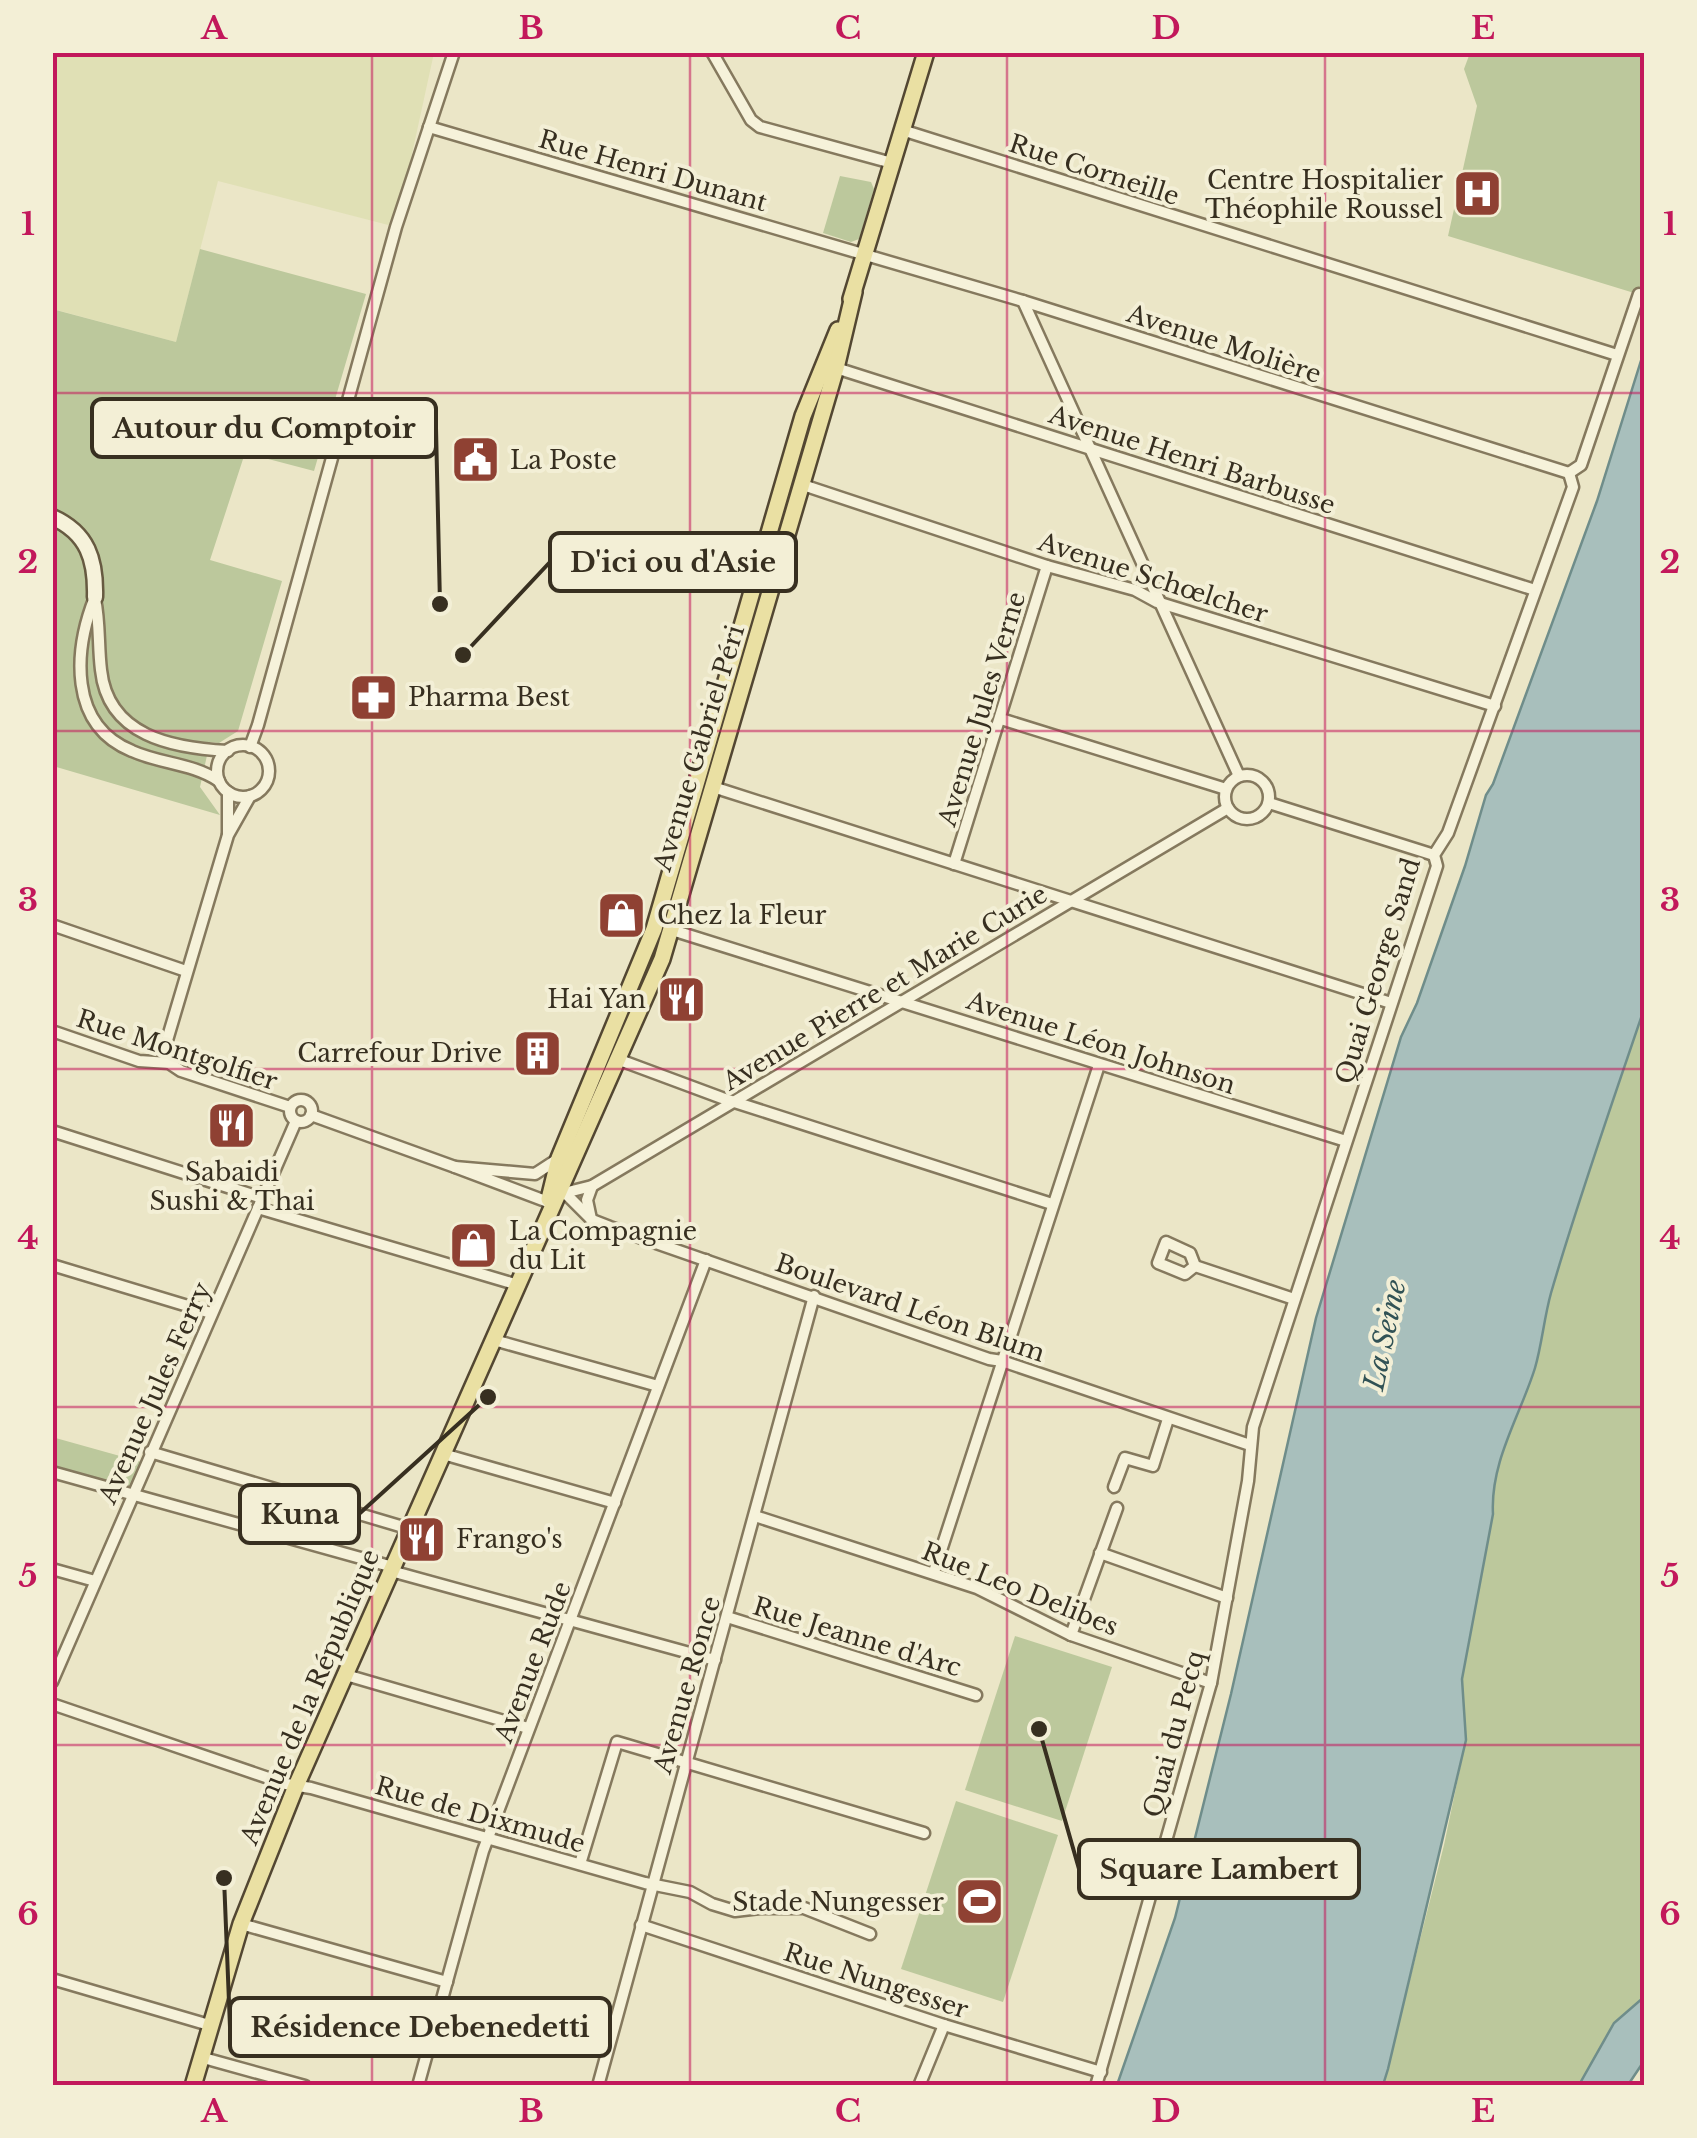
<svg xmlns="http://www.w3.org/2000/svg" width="1697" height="2138" viewBox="0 0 1697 2138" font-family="'Libre Baskerville',serif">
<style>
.farmland{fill:#e0e0b5}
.green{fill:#bcc89c}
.water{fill:#a8bfbc;stroke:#6f8d8a;stroke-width:2.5}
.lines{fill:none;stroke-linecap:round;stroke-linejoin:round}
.street-casing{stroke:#85795e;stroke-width:15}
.secondary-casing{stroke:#675a41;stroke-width:19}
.primary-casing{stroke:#534732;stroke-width:20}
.street{stroke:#f6f2da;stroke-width:10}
.secondary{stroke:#f6f2da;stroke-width:14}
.primary{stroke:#eae0a3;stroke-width:15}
.grid{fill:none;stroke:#c2185b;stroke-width:2.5;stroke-opacity:0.55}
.labels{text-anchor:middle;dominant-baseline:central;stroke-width:8;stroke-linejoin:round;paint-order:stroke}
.street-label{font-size:25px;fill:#372f20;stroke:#f3efd6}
.poi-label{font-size:25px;fill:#372f20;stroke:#f3efd6;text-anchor:start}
.water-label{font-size:28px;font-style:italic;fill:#315255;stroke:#f3efd6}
.leader{fill:none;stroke:#372f20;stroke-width:4}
.callout-dot{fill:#372f20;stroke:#f3efd6;stroke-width:4}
.callout{fill:#f3efd6;stroke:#372f20;stroke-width:4}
.callout-label{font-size:28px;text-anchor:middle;font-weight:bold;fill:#372f20}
.neatline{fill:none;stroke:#c2185b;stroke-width:4}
.grid-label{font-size:32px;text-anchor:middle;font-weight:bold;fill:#c2185b}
</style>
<rect width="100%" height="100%" fill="#ebe6c7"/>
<!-- farmland -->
<polygon class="farmland" points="52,53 434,53 396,227 218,181 176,342 53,309"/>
<!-- green -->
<g class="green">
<polygon points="1470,53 1644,53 1644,296 1448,236 1477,106 1464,69"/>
<polygon points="840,176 871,182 874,189 859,239 851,242 823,233"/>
<polygon points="200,249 366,294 314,471 245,453 210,560 282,581 238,731 219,743 210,742 200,787 220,815 53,766 52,309 176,342"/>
<path d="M1644,1009v988l-30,26 -35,62 -196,1 61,-241 22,-105 -4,-61 31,-165c-3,-52 27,-98 42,-146 7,-24 9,-50 16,-75 28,-95 61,-189 93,-284z"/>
<polygon points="52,1437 145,1463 132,1493 53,1472"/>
<polygon points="1015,1636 1112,1667 1062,1821 965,1790"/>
<polygon points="956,1801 1058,1835 1003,2002 901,1969"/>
</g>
<!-- water -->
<g class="water">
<path d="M1644,351v658c-32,95 -65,188 -93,284 -7,25 -9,51 -16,75 -15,48 -45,94 -42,146l-31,165 4,61 -78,329 -5,16h-266l58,-167 56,-224 85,-376 85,-281 16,-34 48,-137 21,-71 7,-11 104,-283z"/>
<polygon points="1644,1997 1644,2061 1628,2085 1579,2085 1614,2023"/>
</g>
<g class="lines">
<defs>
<g id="street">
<polyline points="712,52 751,120 760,127 892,163"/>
<polyline points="429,127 1023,301 1569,473"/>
<polyline points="902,130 1617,355"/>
<polyline points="1023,301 1239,776"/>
<polyline points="836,368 1535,590"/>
<polyline points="1569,473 1581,465 1639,294"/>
<polyline points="800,484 1047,566 1135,590 1157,602 1495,706"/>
<path d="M95,597c-21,53 -27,128 37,154 29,13 60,12 87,30"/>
<path d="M95,599c5,24 3,47 6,71 7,66 71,78 127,81"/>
<polyline points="1001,719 1226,789"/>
<circle cx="243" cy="771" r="26"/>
<polyline points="250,747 258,725 396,227 454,52"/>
<circle cx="1247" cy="797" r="22"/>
<polyline points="713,787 1391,1003"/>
<polyline points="228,792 228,834"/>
<polyline points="1269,803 1434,855"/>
<polyline points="954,864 1047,566"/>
<polyline points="52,925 186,971"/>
<polyline points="672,930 1346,1141"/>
<polyline points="52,1031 139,1061 169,1063 181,1071 290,1107"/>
<polyline points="617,1059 722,1098 1052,1204"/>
<polyline points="169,1063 165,1047 228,835 250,796"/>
<circle cx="301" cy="1111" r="11"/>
<polyline points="311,1115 455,1167"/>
<polyline points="52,1131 262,1198"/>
<polyline points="558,1159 535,1174 455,1167 548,1202 560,1194 592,1186 1228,808"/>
<polyline points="566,1194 592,1220 610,1227 989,1359 1002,1361 1250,1445"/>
<polyline points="258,1208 518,1285"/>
<polyline points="591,1219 587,1200 592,1186"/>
<polygon points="1166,1242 1190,1253 1195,1266 1185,1274 1158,1263"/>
<polyline points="52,1265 211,1313"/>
<polyline points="1195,1266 1294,1299"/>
<polyline points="494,1340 658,1386"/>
<polyline points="150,1452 410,1529"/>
<polyline points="443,1454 615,1503"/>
<polyline points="52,1472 393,1567"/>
<polyline points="1114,1487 1125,1458 1153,1466 1168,1419"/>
<polyline points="755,1516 977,1588 1071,1635 1211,1683"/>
<polyline points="1100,1553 1227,1598"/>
<polyline points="52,1569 95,1581"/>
<polyline points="391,1571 715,1660"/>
<polyline points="934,1572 1099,1065"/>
<polyline points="727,1617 976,1695"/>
<polyline points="1071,1635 1117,1508"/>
<polyline points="346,1675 528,1728"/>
<polyline points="52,1682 296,1121"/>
<polyline points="52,1704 286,1784 311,1788 645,1883 690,1892 712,1904 735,1911 760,1908 804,1908 870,1934"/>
<polyline points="580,1864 617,1742 924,1833"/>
<polyline points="241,1924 447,1982"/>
<polyline points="641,1925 944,2025 1101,2072"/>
<polyline points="52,1979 209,2025"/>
<polyline points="200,2057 305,2086"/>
<polyline points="418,2086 483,1851 706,1260"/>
<polyline points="598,2086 814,1296"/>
<polyline points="919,2086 944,2025"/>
<polyline points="1096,2086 1211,1683 1248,1481 1253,1427 1437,866 1434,855 1448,833 1573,487 1569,473"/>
</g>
<path id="secondary" d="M52,517c36,16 44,43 43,80"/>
<g id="primary">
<polyline points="851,299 926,52"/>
<polyline points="549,1199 559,1158 654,929 803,416 838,330"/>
<polyline points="193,2086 241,1924 296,1786 662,959 836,368 854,292"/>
</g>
</defs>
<!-- street casing -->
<use href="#street" class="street-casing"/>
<!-- secondary casing -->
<use href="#secondary" class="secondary-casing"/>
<!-- primary casing -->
<use href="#primary" class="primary-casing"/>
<!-- street -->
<use href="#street" class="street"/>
<!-- secondary -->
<use href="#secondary" class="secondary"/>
<!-- primary -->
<use href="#primary" class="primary"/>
</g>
<!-- grid -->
<path class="grid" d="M372,52v2034M690,52v2034M1007,52v2034M1325,52v2034M52,393h1592M52,731h1592M52,1069h1592M52,1407h1592M52,1745h1592"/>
<!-- icons -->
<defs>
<symbol id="hospital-square" viewBox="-11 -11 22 22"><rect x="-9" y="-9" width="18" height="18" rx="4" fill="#8f4133" stroke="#f3efd6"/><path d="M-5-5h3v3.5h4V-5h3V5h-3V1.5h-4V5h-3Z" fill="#fff"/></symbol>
<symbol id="civic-square" viewBox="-11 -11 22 22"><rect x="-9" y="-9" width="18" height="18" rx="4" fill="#8f4133" stroke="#f3efd6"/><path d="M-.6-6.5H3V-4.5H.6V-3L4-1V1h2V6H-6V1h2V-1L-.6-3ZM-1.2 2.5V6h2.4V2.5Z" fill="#fff"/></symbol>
<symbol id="pharmacy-square" viewBox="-11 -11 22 22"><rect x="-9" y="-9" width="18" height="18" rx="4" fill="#8f4133" stroke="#f3efd6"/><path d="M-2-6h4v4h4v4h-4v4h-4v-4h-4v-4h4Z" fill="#fff"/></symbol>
<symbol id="shop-square" viewBox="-11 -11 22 22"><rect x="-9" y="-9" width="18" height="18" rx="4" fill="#8f4133" stroke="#f3efd6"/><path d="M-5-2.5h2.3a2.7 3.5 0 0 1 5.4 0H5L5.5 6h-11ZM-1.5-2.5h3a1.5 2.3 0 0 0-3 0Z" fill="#fff"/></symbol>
<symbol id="restaurant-square" viewBox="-11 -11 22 22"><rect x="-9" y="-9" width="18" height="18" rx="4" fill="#8f4133" stroke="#f3efd6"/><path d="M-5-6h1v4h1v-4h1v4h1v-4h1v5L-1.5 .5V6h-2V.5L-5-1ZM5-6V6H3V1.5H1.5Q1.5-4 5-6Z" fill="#fff"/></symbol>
<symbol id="building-square" viewBox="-11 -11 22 22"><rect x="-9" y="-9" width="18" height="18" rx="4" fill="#8f4133" stroke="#f3efd6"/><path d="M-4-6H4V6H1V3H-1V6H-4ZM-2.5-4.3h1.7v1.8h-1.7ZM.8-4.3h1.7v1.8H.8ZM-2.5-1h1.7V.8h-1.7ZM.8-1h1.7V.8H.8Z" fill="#fff"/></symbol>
<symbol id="stadium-square" viewBox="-11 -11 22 22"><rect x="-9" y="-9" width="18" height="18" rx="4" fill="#8f4133" stroke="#f3efd6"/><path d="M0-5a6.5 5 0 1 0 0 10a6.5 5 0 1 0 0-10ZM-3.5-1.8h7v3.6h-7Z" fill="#fff"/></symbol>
</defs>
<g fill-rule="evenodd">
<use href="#hospital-square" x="1450" y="166" width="55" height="55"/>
<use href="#civic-square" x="448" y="432" width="55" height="55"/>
<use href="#pharmacy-square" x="346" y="670" width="55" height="55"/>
<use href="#shop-square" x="594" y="888" width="55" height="55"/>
<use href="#restaurant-square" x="654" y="972" width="55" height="55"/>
<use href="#building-square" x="510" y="1026" width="55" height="55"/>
<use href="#restaurant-square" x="204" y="1098" width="55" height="55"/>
<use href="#shop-square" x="446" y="1218" width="55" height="55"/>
<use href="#restaurant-square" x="394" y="1512" width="55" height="55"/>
<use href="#stadium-square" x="952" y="1874" width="55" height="55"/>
</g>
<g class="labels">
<!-- street labels -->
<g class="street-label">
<text transform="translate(1094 170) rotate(18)">Rue Corneille</text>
<text transform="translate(653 171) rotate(16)">Rue Henri Dunant</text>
<text transform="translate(1224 344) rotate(18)">Avenue Molière</text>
<text transform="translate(1192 460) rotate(18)">Avenue Henri Barbusse</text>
<text transform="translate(1153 578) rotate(18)">Avenue Schœlcher</text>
<text transform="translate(982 709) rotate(-73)">Avenue Jules Verne</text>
<text transform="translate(699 748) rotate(-73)">Avenue Gabriel Péri</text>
<text transform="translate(1378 971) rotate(-73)">Quai George Sand</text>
<text transform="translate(885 988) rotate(-31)">Avenue Pierre et Marie Curie</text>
<text transform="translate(1101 1043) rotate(18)">Avenue Léon Johnson</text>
<text transform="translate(177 1050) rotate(18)">Rue Montgolfier</text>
<text transform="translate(910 1308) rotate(19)">Boulevard Léon Blum</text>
<text transform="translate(155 1393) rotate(-66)">Avenue Jules Ferry</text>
<text transform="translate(1020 1589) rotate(22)">Rue Leo Delibes</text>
<text transform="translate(857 1637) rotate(17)">Rue Jeanne d'Arc</text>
<text transform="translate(533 1662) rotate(-69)">Avenue Rude</text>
<text transform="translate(687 1685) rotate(-74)">Avenue Ronce</text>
<text transform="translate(310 1697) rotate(-67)">Avenue de la République</text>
<text transform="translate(1174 1734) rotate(-75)">Quai du Pecq</text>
<text transform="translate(480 1815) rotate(16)">Rue de Dixmude</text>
<text transform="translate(876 1981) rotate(18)">Rue Nungesser</text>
</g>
<!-- poi labels -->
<g class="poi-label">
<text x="1443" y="180" text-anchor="end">Centre Hospitalier<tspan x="1443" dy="29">Théophile Roussel</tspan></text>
<text x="510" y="460">La Poste</text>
<text x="408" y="697">Pharma Best</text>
<text x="657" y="915">Chez la Fleur</text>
<text x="646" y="999" text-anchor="end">Hai Yan</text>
<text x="502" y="1053" text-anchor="end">Carrefour Drive</text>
<text x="232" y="1172" text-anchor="middle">Sabaidi<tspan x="232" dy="29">Sushi &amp; Thai</tspan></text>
<text x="509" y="1231">La Compagnie<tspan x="509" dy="29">du Lit</tspan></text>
<text x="456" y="1539">Frango's</text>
<text x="944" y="1902" text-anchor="end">Stade Nungesser</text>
</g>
<!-- water labels -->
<g class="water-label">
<text transform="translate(1385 1335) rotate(-78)">La Seine</text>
</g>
</g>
<!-- callouts -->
<path class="leader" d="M440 604L436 428M463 655L550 562M488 1397L359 1514M1039 1729L1079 1869M224 1878L230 2027"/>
<g class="callout-dot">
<circle cx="440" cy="604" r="10"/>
<circle cx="463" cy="655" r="10"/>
<circle cx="488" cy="1397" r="10"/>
<circle cx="1039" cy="1729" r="10"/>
<circle cx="224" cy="1878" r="10"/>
</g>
<g class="callout">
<rect x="92" y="399" width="344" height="58" rx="10"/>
<rect x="550" y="533" width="246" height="58" rx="10"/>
<rect x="240" y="1485" width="119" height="58" rx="10"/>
<rect x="1079" y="1840" width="280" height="58" rx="10"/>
<rect x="230" y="1998" width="380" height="58" rx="10"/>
</g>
<g class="callout-label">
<text x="264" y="438">Autour du Comptoir</text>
<text x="673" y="572">D'ici ou d'Asie</text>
<text x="300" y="1524">Kuna</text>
<text x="1219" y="1879">Square Lambert</text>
<text x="420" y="2037">Résidence Debenedetti</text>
</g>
<!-- border -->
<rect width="1697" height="2138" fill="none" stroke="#f3efd6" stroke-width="110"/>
<rect x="55" y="55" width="1587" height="2028" class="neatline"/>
<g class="grid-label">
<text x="214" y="39">A</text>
<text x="531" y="39">B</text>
<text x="848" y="39">C</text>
<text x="1166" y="39">D</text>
<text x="1483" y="39">E</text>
<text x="28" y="235">1</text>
<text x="1670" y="235">1</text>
<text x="28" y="573">2</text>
<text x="1670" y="573">2</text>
<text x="28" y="911">3</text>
<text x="1670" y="911">3</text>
<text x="28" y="1249">4</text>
<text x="1670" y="1249">4</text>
<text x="28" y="1587">5</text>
<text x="1670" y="1587">5</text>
<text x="28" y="1925">6</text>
<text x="1670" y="1925">6</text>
<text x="214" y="2122">A</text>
<text x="531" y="2122">B</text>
<text x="848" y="2122">C</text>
<text x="1166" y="2122">D</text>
<text x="1483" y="2122">E</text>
</g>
</svg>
